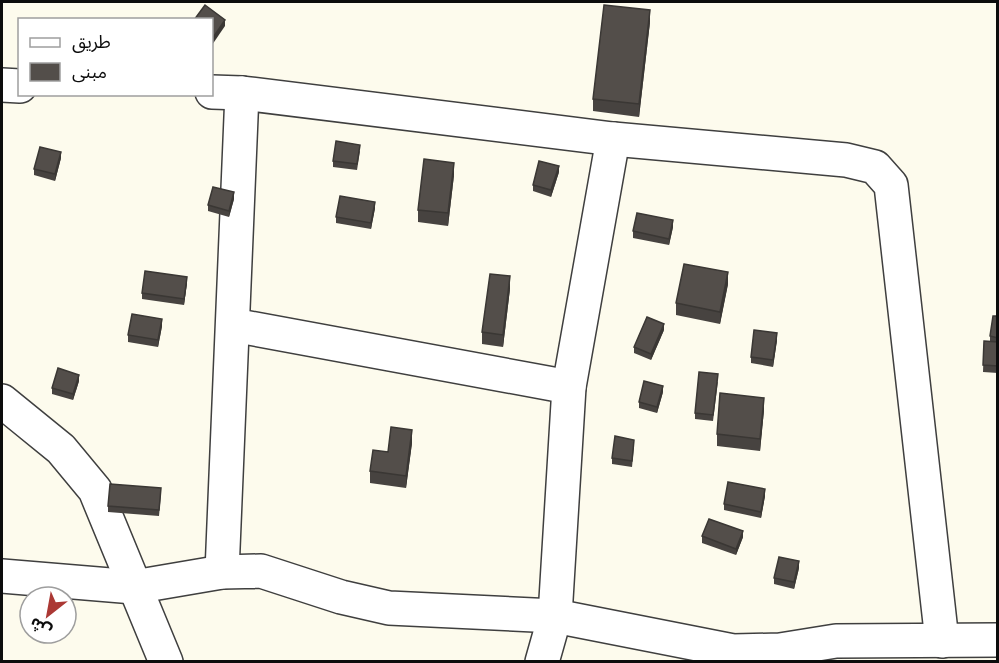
<svg xmlns="http://www.w3.org/2000/svg" width="999" height="663" viewBox="0 0 999 663" font-family="'Source Serif 4','Noto Sans Arabic',serif">
<style>
.lines{fill:none;stroke-linecap:round;stroke-linejoin:round}
.minor-casing{stroke:#3f3f3f;stroke-width:36}
.minor{stroke:#fff;stroke-width:33}
.wall{fill:#474340}
.shaded-wall{fill:#3a3734}
.building{fill:#534e4a;stroke:#3a3734;stroke-width:1.5}
</style>
<rect width="100%" height="100%" fill="#fdfbed"/>
<g class="lines">
<defs>
<g id="minor">
<polyline points="2,85 20,86"/>
<polyline points="212,92 242,93 613,139 846,160 875,167 891,185 942,641"/>
<polyline points="233,325 569,387"/>
<polyline points="2,401 61,449 95,490 166,662"/>
<polyline points="222,572 242,93"/>
<polyline points="2,576 134,587 222,572 261,571 341,597 389,608 555,616 733,651 780,650 836,641 998,640"/>
<polyline points="542,662 555,616 569,387 613,139"/>
</g>
</defs>
<!-- minor casing -->
<use href="#minor" class="minor-casing"/>
<!-- minor -->
<use href="#minor" class="minor"/>
</g>
<!-- wall -->
<g class="wall">
<polygon points="650,22 639,117 593,111 593,99"/>
<polygon points="360,151 357,170 333,167 333,161"/>
<polygon points="61,158 55,181 34,175 34,169"/>
<polygon points="559,172 551,197 533,191 533,185"/>
<polygon points="454,175 448,226 418,222 418,210"/>
<polygon points="234,199 229,217 208,211 208,205"/>
<polygon points="375,208 371,229 336,223 336,217"/>
<polygon points="673,227 669,245 633,238 633,231"/>
<polygon points="187,283 184,305 142,299 142,293"/>
<polygon points="728,284 720,324 676,315 676,303"/>
<polygon points="510,289 503,347 482,344 482,332"/>
<polygon points="998,316 998,373 983,372 984,341 990,342 990,336"/>
<polygon points="162,326 158,347 128,342 128,335"/>
<polygon points="664,330 651,360 634,353 634,347"/>
<polygon points="777,340 773,367 751,363 751,357"/>
<polygon points="79,381 73,400 52,394 52,388"/>
<polygon points="718,381 713,421 695,419 695,413"/>
<polygon points="663,392 657,413 639,408 639,402"/>
<polygon points="764,410 760,451 717,446 717,434"/>
<polygon points="412,443 406,488 370,483 370,471 388,452"/>
<polygon points="634,446 632,467 612,464 612,458"/>
<polygon points="161,494 159,516 108,512 108,506"/>
<polygon points="765,496 761,518 724,510 724,504"/>
<polygon points="702,536 743,537 736,555 702,543"/>
<polygon points="799,568 794,589 774,584 774,578"/>
</g>
<!-- shaded-wall -->
<g class="shaded-wall">
<polygon points="650,10 650,22 639,117 639,104"/>
<polygon points="225,20 225,26 212,45 212,39"/>
<polygon points="61,152 61,158 55,181 55,174"/>
<polygon points="454,163 454,175 448,226 448,213"/>
<polygon points="559,166 559,172 551,197 551,190"/>
<polygon points="234,192 234,199 229,217 229,211"/>
<polygon points="375,202 375,208 371,229 371,223"/>
<polygon points="673,220 673,227 669,245 669,239"/>
<polygon points="728,272 728,284 720,324 720,312"/>
<polygon points="510,276 510,289 503,347 503,335"/>
<polygon points="187,277 187,283 184,305 184,299"/>
<polygon points="162,319 162,326 158,347 158,340"/>
<polygon points="664,324 664,330 651,360 651,354"/>
<polygon points="777,333 777,340 773,367 773,360"/>
<polygon points="79,375 79,381 73,400 73,394"/>
<polygon points="663,386 663,392 657,413 657,407"/>
<polygon points="764,398 764,410 760,451 760,439"/>
<polygon points="412,430 412,443 406,488 406,476"/>
<polygon points="765,489 765,496 761,518 761,512"/>
<polygon points="743,531 743,537 736,555 736,549"/>
<polygon points="799,561 799,568 794,589 794,582"/>
</g>
<!-- building -->
<g class="building">
<polygon points="205,5 225,20 212,39 212,20 194,20"/>
<polygon points="604,5 650,10 639,104 593,99"/>
<polygon points="336,141 360,145 357,164 333,161"/>
<polygon points="40,147 61,152 55,174 34,169"/>
<polygon points="424,159 454,163 448,213 418,210"/>
<polygon points="539,161 559,166 551,190 533,185"/>
<polygon points="213,187 234,192 229,211 208,205"/>
<polygon points="340,196 375,202 371,223 336,217"/>
<polygon points="637,213 673,220 669,239 633,231"/>
<polygon points="684,264 728,272 720,312 676,303"/>
<polygon points="145,271 187,277 184,299 142,293"/>
<polygon points="490,274 510,276 503,335 482,332"/>
<polygon points="132,314 162,319 158,340 128,335"/>
<polygon points="993,316 998,316 998,338 990,336"/>
<polygon points="647,317 664,324 651,354 634,347"/>
<polygon points="754,330 777,333 773,360 751,357"/>
<polygon points="984,341 998,342 998,366 983,365"/>
<polygon points="58,368 79,375 73,394 52,388"/>
<polygon points="699,372 718,374 713,415 695,413"/>
<polygon points="644,381 663,386 657,407 639,402"/>
<polygon points="720,393 764,398 760,439 717,434"/>
<polygon points="391,427 412,430 406,476 370,471 373,450 388,452"/>
<polygon points="615,436 634,440 632,461 612,458"/>
<polygon points="728,482 765,489 761,512 724,504"/>
<polygon points="110,484 161,488 159,510 108,506"/>
<polygon points="709,519 743,531 736,549 702,536"/>
<polygon points="779,557 799,561 794,582 774,578"/>
</g>
<!-- border -->
<rect width="999" height="663" fill="none" stroke="#0c0c0c" stroke-width="6"/>
<!-- legend -->
<rect x="18" y="18" width="195" height="78" fill="#ffffff" stroke="#9e9e9e" stroke-width="1.5"/>
<rect x="30" y="38" width="30" height="9" fill="#ffffff" stroke="#9e9e9e" stroke-width="1.5"/>
<text x="72" y="48" font-size="18" fill="#0c0c0c">طريق</text>
<rect x="30" y="63" width="30" height="18" fill="#534e4a" stroke="#9e9e9e" stroke-width="1.5"/>
<text x="72" y="78" font-size="18" fill="#0c0c0c">مبنى</text>
<!-- north arrow -->
<g transform="translate(48 615) rotate(211)"><circle r="28" fill="#ffffff" stroke="#9e9e9e" stroke-width="1.5"/>
<path d="M0-4.5L10 22L0 15L-10 22Z" fill="#ab3834"/>
<text y="-9" font-size="16" font-weight="bold" text-anchor="middle" fill="#0c0c0c">ش</text>
</g>
</svg>
